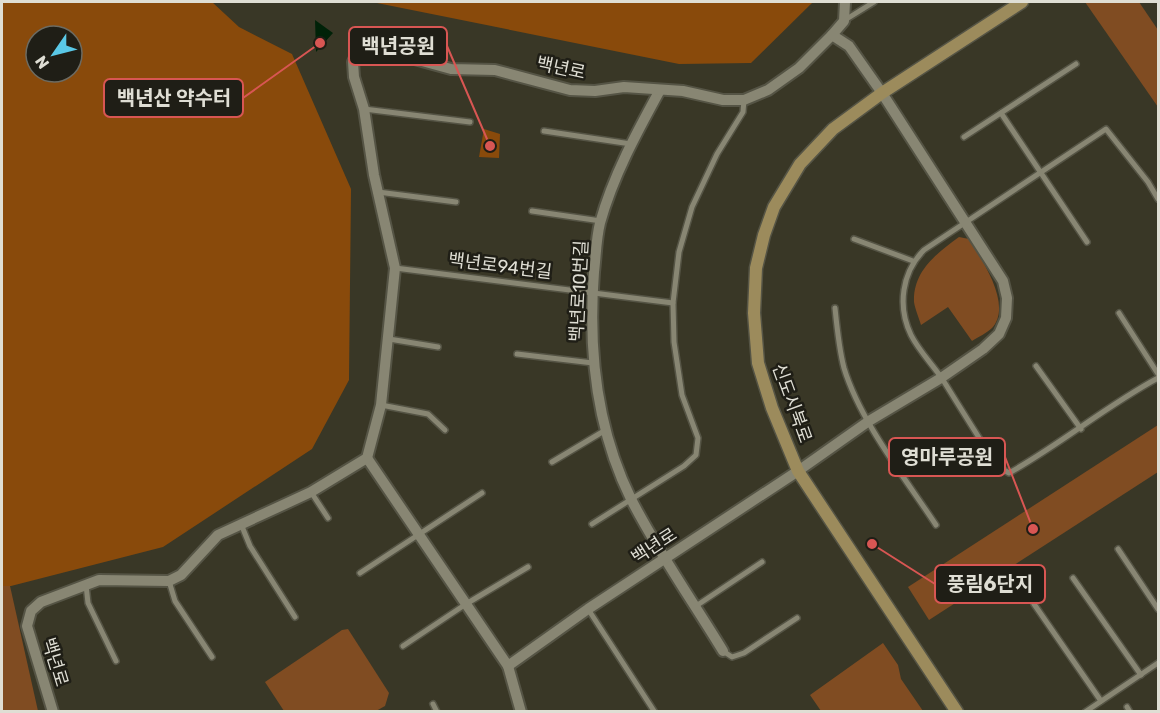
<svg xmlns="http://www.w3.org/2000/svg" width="1160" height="713" viewBox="0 0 1160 713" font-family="Rubik,'Noto Sans KR',sans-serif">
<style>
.green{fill:#804c22}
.forest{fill:#894a0b;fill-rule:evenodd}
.water{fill:#002208}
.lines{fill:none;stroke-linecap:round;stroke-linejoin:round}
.lane-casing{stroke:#555445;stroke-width:8}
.street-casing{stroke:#555445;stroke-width:14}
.secondary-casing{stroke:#555445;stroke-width:15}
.lane{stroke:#888673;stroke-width:5}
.street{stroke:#888673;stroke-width:10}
.secondary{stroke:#9c8b5c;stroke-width:12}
.labels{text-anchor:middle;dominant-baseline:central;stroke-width:5;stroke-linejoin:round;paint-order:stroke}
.street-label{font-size:18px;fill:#dfded4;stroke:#1f1e16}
.leader{fill:none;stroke:#d85653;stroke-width:2}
.callout-dot{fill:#d85653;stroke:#1f1e16;stroke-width:2}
.callout{fill:#1f1e16;stroke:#d85653;stroke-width:2}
.callout-label{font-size:20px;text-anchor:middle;font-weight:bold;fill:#dfded4}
</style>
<rect width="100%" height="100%" fill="#393726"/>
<!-- green -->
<g class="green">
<polygon points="1085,2 1139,2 1158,30 1158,107"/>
<path d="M959,237l10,2c13,21 44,66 23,89 -5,5 -14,9 -20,13l-24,-34 -27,18c-2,-7 -6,-16 -7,-23 -1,-31 22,-48 45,-65z"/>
<polygon points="1158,425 1158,472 929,620 908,587"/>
<polygon points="2,586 10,586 38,711 2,711"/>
<polygon points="348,629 389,693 385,706 376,711 284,711 265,682 342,630"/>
<polygon points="883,643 898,665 901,679 923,711 821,711 810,695"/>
</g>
<!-- forest -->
<g class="forest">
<path d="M2,2h210l27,25 53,27 59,135 -2,191 -37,69 -149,98 -152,39h-9zM36,36h36v36h-36z"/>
<polygon points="372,2 813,2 751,63 679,64"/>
<polygon points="484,129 500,134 499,158 479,157"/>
</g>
<!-- water -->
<polygon class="water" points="315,20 333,33 316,52"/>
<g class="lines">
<defs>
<g id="lane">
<polyline points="845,20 874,2"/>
<polyline points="364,109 470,122"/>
<polyline points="1001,113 1087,242"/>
<polyline points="544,131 631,144"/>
<polyline points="964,137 1076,64"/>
<polyline points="378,192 456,202"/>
<path d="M1158,199l-10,-17 -42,-53 -182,121c-22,22 -27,56 -13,85 8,16 22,30 32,45 18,29 36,58 54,86l12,7c52,-29 97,-67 149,-95"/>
<polyline points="532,211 601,221"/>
<polyline points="854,239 913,261"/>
<polyline points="395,268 673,303"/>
<path d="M835,308c2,20 4,41 9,60 16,53 61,110 92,157"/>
<polyline points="1119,313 1158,374"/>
<polyline points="389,339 438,347"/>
<polyline points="517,354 593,363"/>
<polyline points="1036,366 1081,429"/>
<polyline points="381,405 428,414 445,430"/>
<polyline points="552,462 604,431"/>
<polyline points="311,492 328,518"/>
<polyline points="241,524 250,546 295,617"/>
<polyline points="592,524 684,466 696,455 698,438 682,395 674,342 673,303 679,252 692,207 717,154 743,112 744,100"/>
<polyline points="1118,549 1158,609"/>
<polyline points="360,573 482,493"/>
<polyline points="1073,578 1141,675"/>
<polyline points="169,581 175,601 212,657"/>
<polyline points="86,585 88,603 116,661"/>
<polyline points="1034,604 1101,701"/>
<polyline points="696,606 762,562"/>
<polyline points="588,609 654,711"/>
<polyline points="403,646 466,604 528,567"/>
<polyline points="723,651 732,657 744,653 797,618"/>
<polyline points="433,704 437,712"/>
<polyline points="1127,707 1130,712"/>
<polyline points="1085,712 1158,663"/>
</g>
<g id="street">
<path d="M660,90c-23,42 -47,86 -60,133 -4,16 -4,33 -6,49 -6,78 2,156 37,227 27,53 61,101 92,152"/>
<polyline points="367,458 508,666"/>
<polyline points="53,712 27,626 31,611 41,602 99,580 169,581 181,575 218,535 311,492 367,458 381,405 395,268 374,175 364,109 354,77 353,62 357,53 367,48 382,50 451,69 495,70 570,90 595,91 624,87 683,91 723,100 744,100 768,90 799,68 832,35"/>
<polyline points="521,712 508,666 588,609 798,471 869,421 941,378 983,349 999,334 1006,318 1007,298 1003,281 882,93 849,46 832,35 844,21 845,2"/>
</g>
<polyline id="secondary" points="957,712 798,471 772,408 758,363 754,313 756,268 764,235 774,207 800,164 833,129 882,93 1022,2"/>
</defs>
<!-- lane casing -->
<use href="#lane" class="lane-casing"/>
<!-- street casing -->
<use href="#street" class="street-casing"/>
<!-- secondary casing -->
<use href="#secondary" class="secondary-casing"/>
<!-- lane -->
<use href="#lane" class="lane"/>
<!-- street -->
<use href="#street" class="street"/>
<!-- secondary -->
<use href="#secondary" class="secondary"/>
</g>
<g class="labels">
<!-- street labels -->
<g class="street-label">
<text transform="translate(561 68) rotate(12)">백년로</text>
<text transform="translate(500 266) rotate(7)">백년로94번길</text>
<text transform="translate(579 291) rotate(-87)">백년로10번길</text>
<text transform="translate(792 403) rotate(70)">신도시북로</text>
<text transform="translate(654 546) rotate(-33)">백년로</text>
<text transform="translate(55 662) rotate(73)">백년로</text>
</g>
</g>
<!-- callouts -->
<path class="leader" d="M490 146L447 46M320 43L243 98M1033 529L1005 457M872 544L935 584"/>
<g class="callout-dot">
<circle cx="490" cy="146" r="6"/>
<circle cx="320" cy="43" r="6"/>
<circle cx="1033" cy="529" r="6"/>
<circle cx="872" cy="544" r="6"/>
</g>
<g class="callout">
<rect x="349" y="27" width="98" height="38" rx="6"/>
<rect x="104" y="79" width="139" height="38" rx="6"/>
<rect x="889" y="438" width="116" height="38" rx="6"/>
<rect x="935" y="565" width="110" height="38" rx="6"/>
</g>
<g class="callout-label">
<text x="398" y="53">백년공원</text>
<text x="174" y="105">백년산 약수터</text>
<text x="947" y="464">영마루공원</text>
<text x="990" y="591">풍림6단지</text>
</g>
<!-- border -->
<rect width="1160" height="713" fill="none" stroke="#dfded4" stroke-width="6"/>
<!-- north arrow -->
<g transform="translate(54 54) rotate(235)"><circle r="28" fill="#1f1e16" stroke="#6c6b62" stroke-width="1.5"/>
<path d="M0-4.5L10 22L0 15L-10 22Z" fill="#5ac8e6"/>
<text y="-9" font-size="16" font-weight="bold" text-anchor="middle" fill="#dfded4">N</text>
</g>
</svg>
